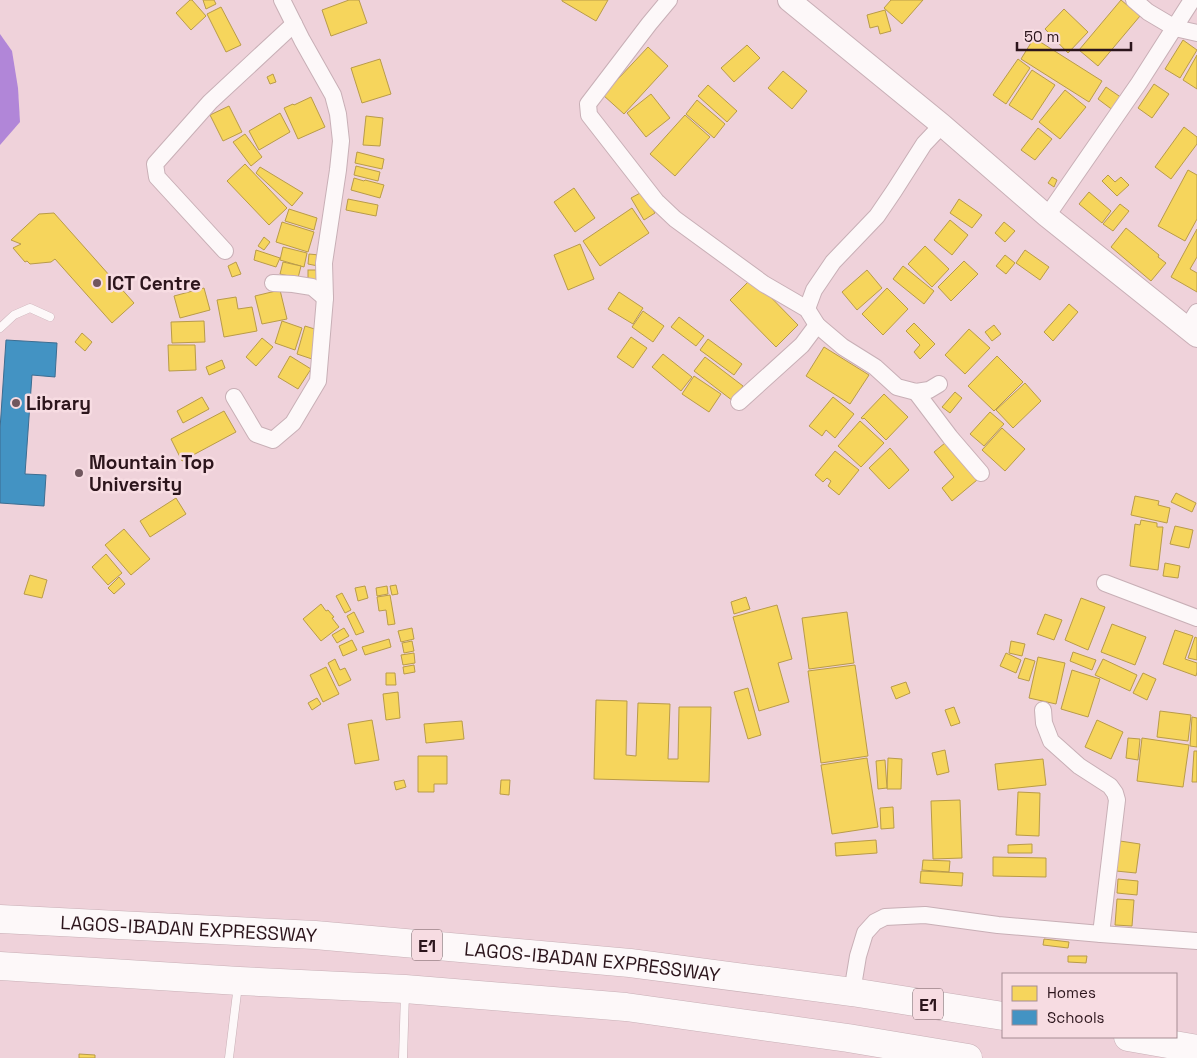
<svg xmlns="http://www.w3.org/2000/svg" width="1197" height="1058" viewBox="0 0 1197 1058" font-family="'Space Grotesk',sans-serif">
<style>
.water{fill:#b186d8}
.homes{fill:#f6d55c;stroke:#b99b49}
.schools{fill:#4393c3;stroke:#3c6d91}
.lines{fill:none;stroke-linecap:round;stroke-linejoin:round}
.lane-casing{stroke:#c8afb6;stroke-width:9}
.street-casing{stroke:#c8afb6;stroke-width:18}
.secondary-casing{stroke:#c8afb6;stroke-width:24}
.highway-casing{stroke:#c8afb6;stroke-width:29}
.lane{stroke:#fdf8f9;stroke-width:8}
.street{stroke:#fdf8f9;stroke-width:16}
.secondary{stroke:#fdf8f9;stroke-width:22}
.highway{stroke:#fdf8f9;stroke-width:28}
.poi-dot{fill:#70575e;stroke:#f7dce2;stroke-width:2}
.labels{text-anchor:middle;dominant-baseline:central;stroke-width:5;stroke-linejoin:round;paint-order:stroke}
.shield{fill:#f7dce2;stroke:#695157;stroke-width:1}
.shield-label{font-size:18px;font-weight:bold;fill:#2c151c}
.poi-label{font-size:19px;font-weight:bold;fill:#2c151c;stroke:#f7dce2;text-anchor:start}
.street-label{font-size:19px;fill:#2c151c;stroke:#f7dce2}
</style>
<rect width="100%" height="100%" fill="#efd2da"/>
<!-- water -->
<polygon class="water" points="0,34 12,51 18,88 20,122 0,145"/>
<!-- homes -->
<g class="homes">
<polygon points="190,0 192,0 206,16 191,30 176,13"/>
<polygon points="203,0 214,0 216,4 206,9"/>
<polygon points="349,0 359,0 367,23 331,36 322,10"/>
<polygon points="562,0 608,0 596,21 562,1"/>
<polygon points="891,0 923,0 902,24 884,8"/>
<polygon points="1121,0 1140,16 1098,66 1079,50"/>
<polygon points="221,7 241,45 226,52 207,14"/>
<polygon points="1064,9 1088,32 1068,53 1045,29"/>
<polygon points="885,10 891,31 880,34 878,26 870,28 867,15"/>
<polygon points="1034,38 1102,81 1089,102 1021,59"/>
<polygon points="1183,40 1197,50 1180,78 1165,69"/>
<polygon points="747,45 760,58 734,82 721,68"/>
<polygon points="648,47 668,66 624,114 603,95"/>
<polygon points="1197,55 1197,89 1183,80"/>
<polygon points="380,59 391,94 362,103 351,68"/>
<polygon points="1018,59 1030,68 1006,104 993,95"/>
<polygon points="1032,70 1055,85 1032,120 1009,105"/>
<polygon points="783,71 807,91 792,109 768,88"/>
<polygon points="273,74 276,82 270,84 267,77"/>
<polygon points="1154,84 1169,94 1152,118 1138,108"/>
<polygon points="708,85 737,111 727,122 698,96"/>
<polygon points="1106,87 1122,98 1114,111 1098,99"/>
<polygon points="1065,90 1086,107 1060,139 1039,122"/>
<polygon points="651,94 670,118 646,137 627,113"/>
<polygon points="311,97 325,127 298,139 284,108 293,104 294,105"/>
<polygon points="697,100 725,124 714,138 686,114"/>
<polygon points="229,106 242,132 223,141 210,115"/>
<polygon points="280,113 290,132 259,150 249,131"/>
<polygon points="685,115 710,137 675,176 650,154"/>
<polygon points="366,116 383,118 380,146 363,145"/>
<polygon points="1184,127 1197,137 1197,144 1171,179 1155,167"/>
<polygon points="1038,128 1052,139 1035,160 1021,150"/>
<polygon points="245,134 262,157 251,166 233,142"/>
<polygon points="357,152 384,159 382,169 355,163"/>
<polygon points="245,164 287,208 269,225 227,181"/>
<polygon points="356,166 380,172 378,181 354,175"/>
<polygon points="260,167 303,193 292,206 256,173"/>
<polygon points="1188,170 1197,175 1197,219 1185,241 1158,226"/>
<polygon points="1108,175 1115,182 1121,177 1129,185 1117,196 1102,181"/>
<polygon points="1052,177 1057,180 1054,187 1048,183"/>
<polygon points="354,178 364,181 365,180 384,185 380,198 351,190"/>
<polygon points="574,188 595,218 575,232 554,202"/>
<polygon points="642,192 655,213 644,220 631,198"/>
<polygon points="1089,192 1111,211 1102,223 1079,204"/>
<polygon points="348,199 378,205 376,216 346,210"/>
<polygon points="959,199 982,215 972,228 950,213"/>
<polygon points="1120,204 1129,211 1113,231 1103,224"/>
<polygon points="632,208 649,233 600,266 583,241"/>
<polygon points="289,209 317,218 314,230 285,221"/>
<polygon points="54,213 134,303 112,323 55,259 51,262 30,264 27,261 25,262 13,248 21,244 11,240 39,214"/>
<polygon points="950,220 968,235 952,255 934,240"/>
<polygon points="282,222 314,232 308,252 276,242"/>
<polygon points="1004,222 1015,231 1005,242 995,233"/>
<polygon points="1126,228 1159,255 1158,257 1166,263 1151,281 1111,247"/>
<polygon points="1197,229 1197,257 1190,269 1197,273 1197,292 1171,277"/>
<polygon points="264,237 270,242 264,250 258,246"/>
<polygon points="580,244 594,279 568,290 554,255"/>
<polygon points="925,246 949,269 932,287 908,264"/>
<polygon points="283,247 307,253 304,267 280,260"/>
<polygon points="256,250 280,258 276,267 254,260"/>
<polygon points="1025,250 1049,267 1040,280 1016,263"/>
<polygon points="309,254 319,255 318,266 308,264"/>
<polygon points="1005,255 1015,263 1006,274 996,266"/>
<polygon points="964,261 978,274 951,301 938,287"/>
<polygon points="236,262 241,274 232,277 228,266"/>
<polygon points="283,262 301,266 298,278 280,274"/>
<polygon points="903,266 934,291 924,304 893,279"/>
<rect x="308" y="270" width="10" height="11"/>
<polygon points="867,270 882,288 857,310 842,292"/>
<polygon points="752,278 798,325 776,347 730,300"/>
<polygon points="204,288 210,310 180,318 174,296"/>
<polygon points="887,288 908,309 883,335 862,314"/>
<polygon points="280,290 287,319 262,324 255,296"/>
<polygon points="619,292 643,308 633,324 608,309"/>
<polygon points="236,297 238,309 252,307 257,331 224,337 217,300"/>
<polygon points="1069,304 1078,312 1053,341 1044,332"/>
<polygon points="643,311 664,326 653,342 632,327"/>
<polygon points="679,317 704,336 696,346 671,327"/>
<polygon points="204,321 205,342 172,343 171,322"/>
<polygon points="282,321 302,328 295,350 275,343"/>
<polygon points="914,323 935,344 920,359 914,352 920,345 906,331"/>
<polygon points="994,325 1001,334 992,341 985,332"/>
<polygon points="305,326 321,331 312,359 297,354"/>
<polygon points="969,329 990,348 965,374 945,355"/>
<polygon points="82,333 92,342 85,351 75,342"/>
<polygon points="631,337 647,348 633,368 617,357"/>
<polygon points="262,338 273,347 256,366 246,357"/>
<polygon points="708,339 742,364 734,375 700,350"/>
<polygon points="168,345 195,345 196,370 169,371"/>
<polygon points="824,347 869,375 850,404 806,376"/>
<polygon points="663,354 692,377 681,391 652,367"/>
<polygon points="290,356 311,369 298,389 278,377"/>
<polygon points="997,356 1023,382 994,411 968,386"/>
<polygon points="705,357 743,386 733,401 694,371"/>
<polygon points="222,360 225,368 209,375 206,367"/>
<polygon points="694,376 721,394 709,412 682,394"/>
<polygon points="1025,383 1041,401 1013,428 996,410"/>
<polygon points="955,392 962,398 950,413 942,407"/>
<polygon points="884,394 908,417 886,440 864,418 863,419 861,418"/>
<polygon points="202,397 209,409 183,423 177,411"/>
<polygon points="833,397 854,414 835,438 826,430 822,436 809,426"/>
<polygon points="224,411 236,432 182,461 171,439"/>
<polygon points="990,412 1004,424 984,446 970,434"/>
<polygon points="860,421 884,443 861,467 838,446"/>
<polygon points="1002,428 1025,449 1005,471 982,450"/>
<polygon points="945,443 977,480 952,501 942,488 954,477 934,452"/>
<polygon points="890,448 909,470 889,489 869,468"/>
<polygon points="835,451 859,470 839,495 828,486 831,481 827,478 823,482 815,475"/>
<polygon points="1176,493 1196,503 1192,512 1171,502"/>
<polygon points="1135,496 1159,501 1158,505 1170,508 1167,523 1131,515"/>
<polygon points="176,498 186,514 150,537 140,521"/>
<polygon points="1141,520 1157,523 1157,527 1163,527 1158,570 1130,566 1135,524 1140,525"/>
<polygon points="1175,526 1193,530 1189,548 1170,544"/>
<polygon points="124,529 150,559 131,575 105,545"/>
<polygon points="106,554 122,573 108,585 92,567"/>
<polygon points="1165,563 1180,566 1178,578 1163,576"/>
<polygon points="30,575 47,580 42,598 24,594"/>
<polygon points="119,577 125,584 114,594 108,588"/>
<polygon points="396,585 398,594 392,595 390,586"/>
<polygon points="365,586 368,598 358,601 355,588"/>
<polygon points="387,586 388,594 377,596 376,588"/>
<polygon points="342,593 351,610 345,613 336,596"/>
<polygon points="390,595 395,624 388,625 386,610 379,611 377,597"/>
<polygon points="746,597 750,609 734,614 731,602"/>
<polygon points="1081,598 1105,607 1088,650 1065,640"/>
<polygon points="321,604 326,611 328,610 334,617 332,618 339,627 321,641 303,619"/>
<polygon points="777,605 792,659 778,663 789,702 759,711 733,617"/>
<polygon points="354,612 364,632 356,635 347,616"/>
<polygon points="847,612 854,663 809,669 802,618"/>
<polygon points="1045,614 1062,620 1054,640 1037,634"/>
<polygon points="1112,624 1146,637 1135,665 1101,652"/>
<polygon points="344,628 349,636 337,643 332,635"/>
<polygon points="412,628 414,639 401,642 398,631"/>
<polygon points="1175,630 1193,636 1185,659 1197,663 1197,672 1196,676 1163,664"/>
<polygon points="1195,637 1197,638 1197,660 1188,658"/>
<polygon points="389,639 391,647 365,655 362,647"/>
<polygon points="352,640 357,650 343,656 339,646"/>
<polygon points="412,641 414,651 404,653 402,643"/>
<polygon points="1011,641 1025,644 1022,656 1009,653"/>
<polygon points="1073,652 1096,660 1092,670 1070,661"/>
<polygon points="414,653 415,663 403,665 401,655"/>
<polygon points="1006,653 1021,660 1016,673 1000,666"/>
<polygon points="1038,657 1065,663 1056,704 1029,698"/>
<polygon points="1025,658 1035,661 1029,681 1018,678"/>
<polygon points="335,659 340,670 345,668 351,680 339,686 328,663"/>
<polygon points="1103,659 1137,675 1130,691 1095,675"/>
<polygon points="414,665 415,672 404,674 403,667"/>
<polygon points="855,665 868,756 821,763 808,671"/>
<polygon points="326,667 339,694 323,702 310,675"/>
<polygon points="1072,670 1100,679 1088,717 1061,709"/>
<polygon points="386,673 395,673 396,685 386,685"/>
<polygon points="1143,673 1156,679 1147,700 1133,693"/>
<polygon points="906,682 910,693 896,699 891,687"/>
<polygon points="748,688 761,735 748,739 734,692"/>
<polygon points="398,692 400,718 386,720 383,694"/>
<polygon points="317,698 321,704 312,710 308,703"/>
<polygon points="596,700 627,701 626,755 636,756 638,703 670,704 668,759 678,759 679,707 711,707 709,782 594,779"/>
<polygon points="954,707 960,723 951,726 945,710"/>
<polygon points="1160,711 1191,715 1188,741 1157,737"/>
<polygon points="1192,717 1197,718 1197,747 1190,746"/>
<polygon points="372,720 379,760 355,764 348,724"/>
<polygon points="1097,720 1123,732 1111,759 1085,747"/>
<polygon points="462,721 464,739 426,743 424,724"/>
<polygon points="1128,738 1140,739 1138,760 1126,758"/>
<polygon points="1142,738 1189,745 1183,787 1137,781"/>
<polygon points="945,750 949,772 937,775 932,753"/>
<polygon points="1194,751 1197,751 1197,782 1192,782"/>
<polygon points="418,756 447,756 447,784 434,784 434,792 418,792"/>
<polygon points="867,758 878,827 832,834 821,765"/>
<polygon points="888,758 902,759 901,789 887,789"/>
<polygon points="1043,759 1046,785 998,790 995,764"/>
<polygon points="885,760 887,788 878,789 876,761"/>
<polygon points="404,780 406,787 396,790 394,782"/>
<polygon points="501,780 510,780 509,795 500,794"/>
<polygon points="1018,792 1040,793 1039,836 1016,835"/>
<polygon points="960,800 962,858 933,859 931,801"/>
<polygon points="893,807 894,828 881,829 880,808"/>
<polygon points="876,840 877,853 836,856 835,843"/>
<polygon points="1120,841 1140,844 1136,873 1116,871"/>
<polygon points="1032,844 1032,853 1008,853 1008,845"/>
<polygon points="993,857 1046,858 1046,877 993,876"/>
<polygon points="923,860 950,861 949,872 922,870"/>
<polygon points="921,871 963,873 962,886 920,883"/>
<polygon points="1118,879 1138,881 1137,895 1117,893"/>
<polygon points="1117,899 1134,900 1132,926 1115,925"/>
<polygon points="1044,939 1069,942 1068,948 1043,945"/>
<polygon points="1068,956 1087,956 1086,963 1068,962"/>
<polygon points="79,1054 95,1055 95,1058 79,1058"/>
</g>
<!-- schools -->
<polygon class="schools" points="6,340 57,343 55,377 32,375 25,474 46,475 44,506 0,503 0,429"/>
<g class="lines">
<defs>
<g id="lane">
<polyline points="0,328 14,315 30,308 50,317"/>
<polyline points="229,1058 238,985"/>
<polyline points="403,1058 405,993"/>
</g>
<g id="street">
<polyline points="669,0 649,24 588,104 589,115 656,201 675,219 764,284 807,309 817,325 843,347 875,367 897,387 916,392 929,390 939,384"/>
<polyline points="1134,0 1148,12 1175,28 1197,33"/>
<polyline points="1047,216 1139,83 1192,0"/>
<polyline points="225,251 157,177 155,164 210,102 294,24"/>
<polyline points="273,283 293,284 312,287 325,298 324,263 338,170 341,141 338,114 333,95 302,40 282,0"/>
<polyline points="807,309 814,290 833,262 877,216 894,191 924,144 942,125"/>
<polyline points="1187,328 1197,312"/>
<polyline points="916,392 950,437 981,473"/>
<polyline points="234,397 256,434 273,440 293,423 318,381 325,298"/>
<polyline points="739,402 802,345 817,325"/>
<polyline points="1105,583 1197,618"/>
<polyline points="1043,710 1044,723 1051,741 1079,766 1110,786 1115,793 1117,800 1101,934"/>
<polyline points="852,992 858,956 865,933 875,922 885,917 925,915 998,925 1101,934 1197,941"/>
</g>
<polyline id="secondary" points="789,0 942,125 1047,216 1197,336"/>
<g id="highway">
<path id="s1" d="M0,919l315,16 315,28 222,29 151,24"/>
<polyline points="0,966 239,981 405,989 626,1007 848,1038 968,1058"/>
<polyline points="1128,1037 1197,1049"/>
</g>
</defs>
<!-- lane casing -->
<use href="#lane" class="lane-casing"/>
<!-- street casing -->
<use href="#street" class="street-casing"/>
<!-- secondary casing -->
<use href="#secondary" class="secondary-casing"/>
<!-- highway casing -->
<use href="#highway" class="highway-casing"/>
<!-- lane -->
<use href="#lane" class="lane"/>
<!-- street -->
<use href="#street" class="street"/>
<!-- secondary -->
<use href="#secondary" class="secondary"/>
<!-- highway -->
<use href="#highway" class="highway"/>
</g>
<!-- markers -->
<g class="poi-dot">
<circle cx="97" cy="283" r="5"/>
<circle cx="16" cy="403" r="5"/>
<circle cx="79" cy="473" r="5"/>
</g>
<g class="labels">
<!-- shield labels -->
<g class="shield">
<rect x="412" y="929.5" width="30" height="31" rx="4"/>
<rect x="913" y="988.5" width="30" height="31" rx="4"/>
</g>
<g class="shield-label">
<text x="427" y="945">E1</text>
<text x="928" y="1004">E1</text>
</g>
<!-- poi labels -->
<g class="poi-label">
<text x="107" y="283">ICT Centre</text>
<text x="26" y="403">Library</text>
<text x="89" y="462">Mountain Top<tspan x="89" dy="22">University</tspan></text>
</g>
<!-- street labels -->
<g class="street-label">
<text stroke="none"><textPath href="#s1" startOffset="189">LAGOS-IBADAN EXPRESSWAY</textPath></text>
<text stroke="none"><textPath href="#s1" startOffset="594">LAGOS-IBADAN EXPRESSWAY</textPath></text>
</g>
</g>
<!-- legend -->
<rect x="1002" y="973" width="175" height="65" fill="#f7dce2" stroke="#a68c93"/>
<rect x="1012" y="986" width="25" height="15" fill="#f6d55c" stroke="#a68c93"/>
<text x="1047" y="998" font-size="15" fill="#2c151c">Homes</text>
<rect x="1012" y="1010" width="25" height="15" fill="#4393c3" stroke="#a68c93"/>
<text x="1047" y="1023" font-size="15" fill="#2c151c">Schools</text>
<!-- scale -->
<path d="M1017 42v8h114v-8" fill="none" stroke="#2c151c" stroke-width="2.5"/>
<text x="1024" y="42" font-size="15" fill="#2c151c" stroke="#f7dce2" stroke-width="4" paint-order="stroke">50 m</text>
</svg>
